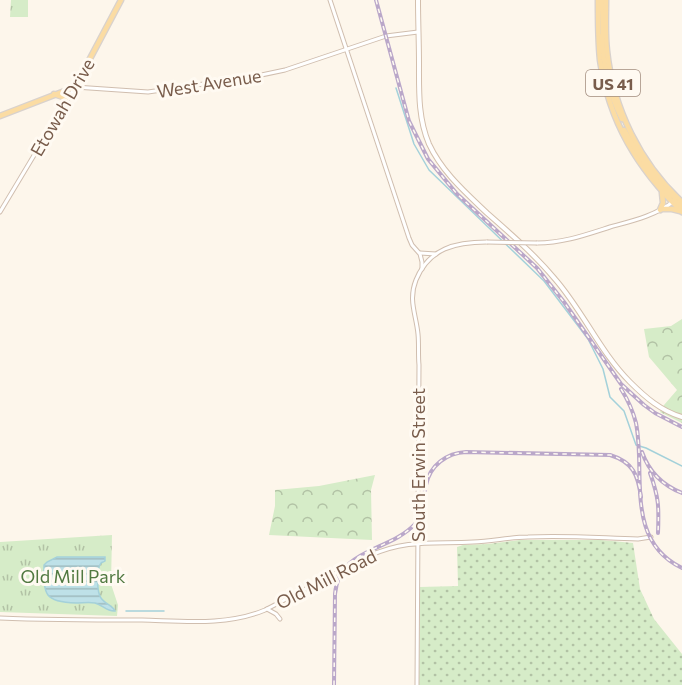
<svg xmlns="http://www.w3.org/2000/svg" width="682" height="685" viewBox="0 0 682 685" font-family="Commissioner,sans-serif">
<style>
.grass{fill:url(#grass-dots)}
.forest{fill:url(#forest-crowns)}
.park{fill:url(#park-tufts)}
.water{fill:url(#water-rules);stroke:#a4d1da;stroke-width:1.5}
.lines{fill:none;stroke-linecap:round;stroke-linejoin:round}
.stream{stroke:#a4d1da;stroke-width:1.5}
.tertiary-casing{stroke:#d0beaf;stroke-width:5}
.secondary-casing{stroke:#d3bfad;stroke-width:6}
.primary-casing{stroke:#d9d2cd;stroke-width:7}
.tertiary{stroke:#fff;stroke-width:3}
.secondary{stroke:#fff;stroke-width:4}
.primary{stroke:#fbdca3;stroke-width:4.5}
.rail-casing{stroke:#baa7c9;stroke-width:4}
.rail{stroke:#fffaf2;stroke-width:1.5;stroke-dasharray:4.5;stroke-linecap:butt}
.tertiary-bridge-casing{stroke:#d0beaf;stroke-width:5;stroke-linecap:butt}
.tertiary-bridge{stroke:#fff;stroke-width:3}
.labels{text-anchor:middle;dominant-baseline:central;stroke-width:6;stroke-linejoin:round;paint-order:stroke}
.shield{fill:#fffaf2;stroke:#a18c7e;stroke-width:1.5}
.shield-label{font-size:16px;font-weight:bold;fill:#795d4c}
.street-label{font-size:18px;fill:#795d4c;stroke:#fffaf2}
.park-label{font-size:18px;fill:#517941;stroke:#fffaf2}
</style>
<defs>
<pattern id="grass-dots" width="8" height="8" patternUnits="userSpaceOnUse" patternTransform="scale(1.5)"><rect width="8" height="8" fill="#d6ecc8"/><path d="M2 2h.1M6 6h.1" fill="none" stroke="#b2c2a5" stroke-width="1.8" stroke-linecap="round"/></pattern>
<pattern id="forest-crowns" width="20" height="18" patternUnits="userSpaceOnUse" patternTransform="scale(1.5)"><rect width="20" height="18" fill="#d6ecc8"/><path d="M2 6a3 3 0 1 1 6 0M12 15a3 3 0 1 1 6 0" fill="none" stroke="#b2c2a5"/></pattern>
<pattern id="park-tufts" width="24" height="20" patternUnits="userSpaceOnUse" patternTransform="scale(1.5)"><rect width="24" height="20" fill="#d6ecc8"/><path d="M3 7l-1-3M5 7V3M7 7l1-3M15 17l-1-3M17 17v-4M19 17l1-3" fill="none" stroke="#b2c2a5"/></pattern>
<pattern id="water-rules" width="6" height="5" patternUnits="userSpaceOnUse" patternTransform="scale(1.5)"><rect width="6" height="5" fill="#bee1e8"/><path d="M0 2.5h6" fill="none" stroke="#9fbabe"/></pattern>
</defs>
<rect width="100%" height="100%" fill="#fdf6eb"/>
<!-- grass -->
<polygon class="grass" points="520,540 601,540 633,543 640,589 654,619 682,654 682,685 419,685 420,587 458,586 457,547 463,545 488,544"/>
<!-- forest -->
<g class="forest">
<polygon points="682,319 682,423 660,412 664,405 677,390 649,357 644,329 671,326"/>
<polygon points="375,475 371,490 372,540 269,535 275,506 275,490 319,486"/>
</g>
<!-- park -->
<g class="park">
<polygon points="11,0 28,0 28,17 10,17"/>
<polygon points="112,535 111,584 118,605 117,616 0,612 0,542"/>
</g>
<!-- water -->
<path class="water" d="M57,557h48v4c-1,1 -3,1 -4,2 -5,6 -4,30 0,35 4,6 12,8 14,13 -8,1 -12,-6 -20,-8 -6,-1 -13,0 -19,0 -33,-1 -32,-9 -32,-38l3,-3z"/>
<g class="lines">
<!-- stream -->
<g class="stream">
<polyline points="396,88 414,144 429,170 544,281 588,339 603,369 610,397 624,411 636,445 646,448 682,466"/>
<polyline points="126,611 164,611"/>
</g>
<defs>
<g id="tertiary">
<polyline points="330,0 409,238 412,245 420,254 422,262 422,269"/>
<polyline points="0,212 75,87 148,92 252,77 285,70 386,36 418,32"/>
<path d="M537,243c26,0 48,-8 73,-16 22,-6 45,-11 64,-26"/>
<polyline points="420,253 436,254"/>
<polyline points="267,609 276,614 280,619"/>
<path d="M0,618c47,2 95,2 142,2 41,1 85,6 123,-10l104,-54c37,-17 65,-12 104,-14 18,0 36,-5 55,-5 36,-2 73,1 110,2l13,-2"/>
<path d="M417,685c0,-107 2,-213 2,-320 -1,-10 0,-21 -1,-31 -2,-20 -10,-34 -2,-54 13,-32 40,-38 71,-38"/>
</g>
<path id="secondary" d="M418,0c0,21 1,42 1,64 0,27 -1,54 10,80 13,28 36,48 58,69 24,21 48,42 68,66 28,32 45,73 75,103 15,15 31,29 52,35"/>
<g id="primary">
<path d="M598,0c0,20 0,40 2,60 9,62 38,109 82,152"/>
<polyline points="602,0 603,36"/>
<path d="M606,0c0,17 -1,34 1,51 6,57 33,112 75,151"/>
<path d="M602,36c1,29 7,57 20,83"/>
<polyline points="54,94 63,97 67,102"/>
<polyline points="0,116 75,87 121,0"/>
<path d="M624,130c9,15 37,64 53,68"/>
<polyline points="674,200 682,207"/>
<polyline points="662,209 672,209 680,211"/>
<polyline points="660,210 663,203 662,193"/>
</g>
</defs>
<!-- tertiary casing -->
<use href="#tertiary" class="tertiary-casing"/>
<!-- secondary casing -->
<use href="#secondary" class="secondary-casing"/>
<!-- primary casing -->
<use href="#primary" class="primary-casing"/>
<!-- tertiary -->
<use href="#tertiary" class="tertiary"/>
<!-- secondary -->
<use href="#secondary" class="secondary"/>
<!-- primary -->
<use href="#primary" class="primary"/>
<defs>
<g id="rail">
<polyline points="376,0 409,121 428,159 457,194 537,268 564,302 621,384 644,405 655,413 682,427"/>
<path d="M621,389c7,11 12,22 15,34 10,50 -12,117 46,145"/>
<path d="M642,452c7,20 20,33 40,41"/>
<path d="M650,473c9,25 9,34 8,60"/>
<path d="M334,685l1,-91c4,-46 54,-42 80,-70 12,-14 7,-24 11,-39 4,-20 21,-32 40,-33l144,3c23,7 28,20 31,42"/>
</g>
</defs>
<!-- rail casing -->
<use href="#rail" class="rail-casing"/>
<!-- rail -->
<use href="#rail" class="rail"/>
<defs>
<polyline id="tertiary-bridge" points="487,242 537,243"/>
</defs>
<!-- tertiary-bridge casing -->
<use href="#tertiary-bridge" class="tertiary-bridge-casing"/>
<!-- tertiary-bridge -->
<use href="#tertiary-bridge" class="tertiary-bridge"/>
</g>
<g class="labels">
<!-- shield labels -->
<rect class="shield" x="586" y="70" width="54" height="26" rx="4.5"/>
<g class="shield-label">
<text x="613" y="83">US 41</text>
</g>
<!-- street labels -->
<g class="street-label">
<text transform="translate(209 83) rotate(-9)">West Avenue</text>
<text transform="translate(62 107) rotate(-60)">Etowah Drive</text>
<text transform="translate(418 465) rotate(-90)">South Erwin Street</text>
<text transform="translate(326 579) rotate(-27)">Old Mill Road</text>
</g>
<!-- park labels -->
<g class="park-label">
<text x="73" y="576">Old Mill Park</text>
</g>
</g>
</svg>
